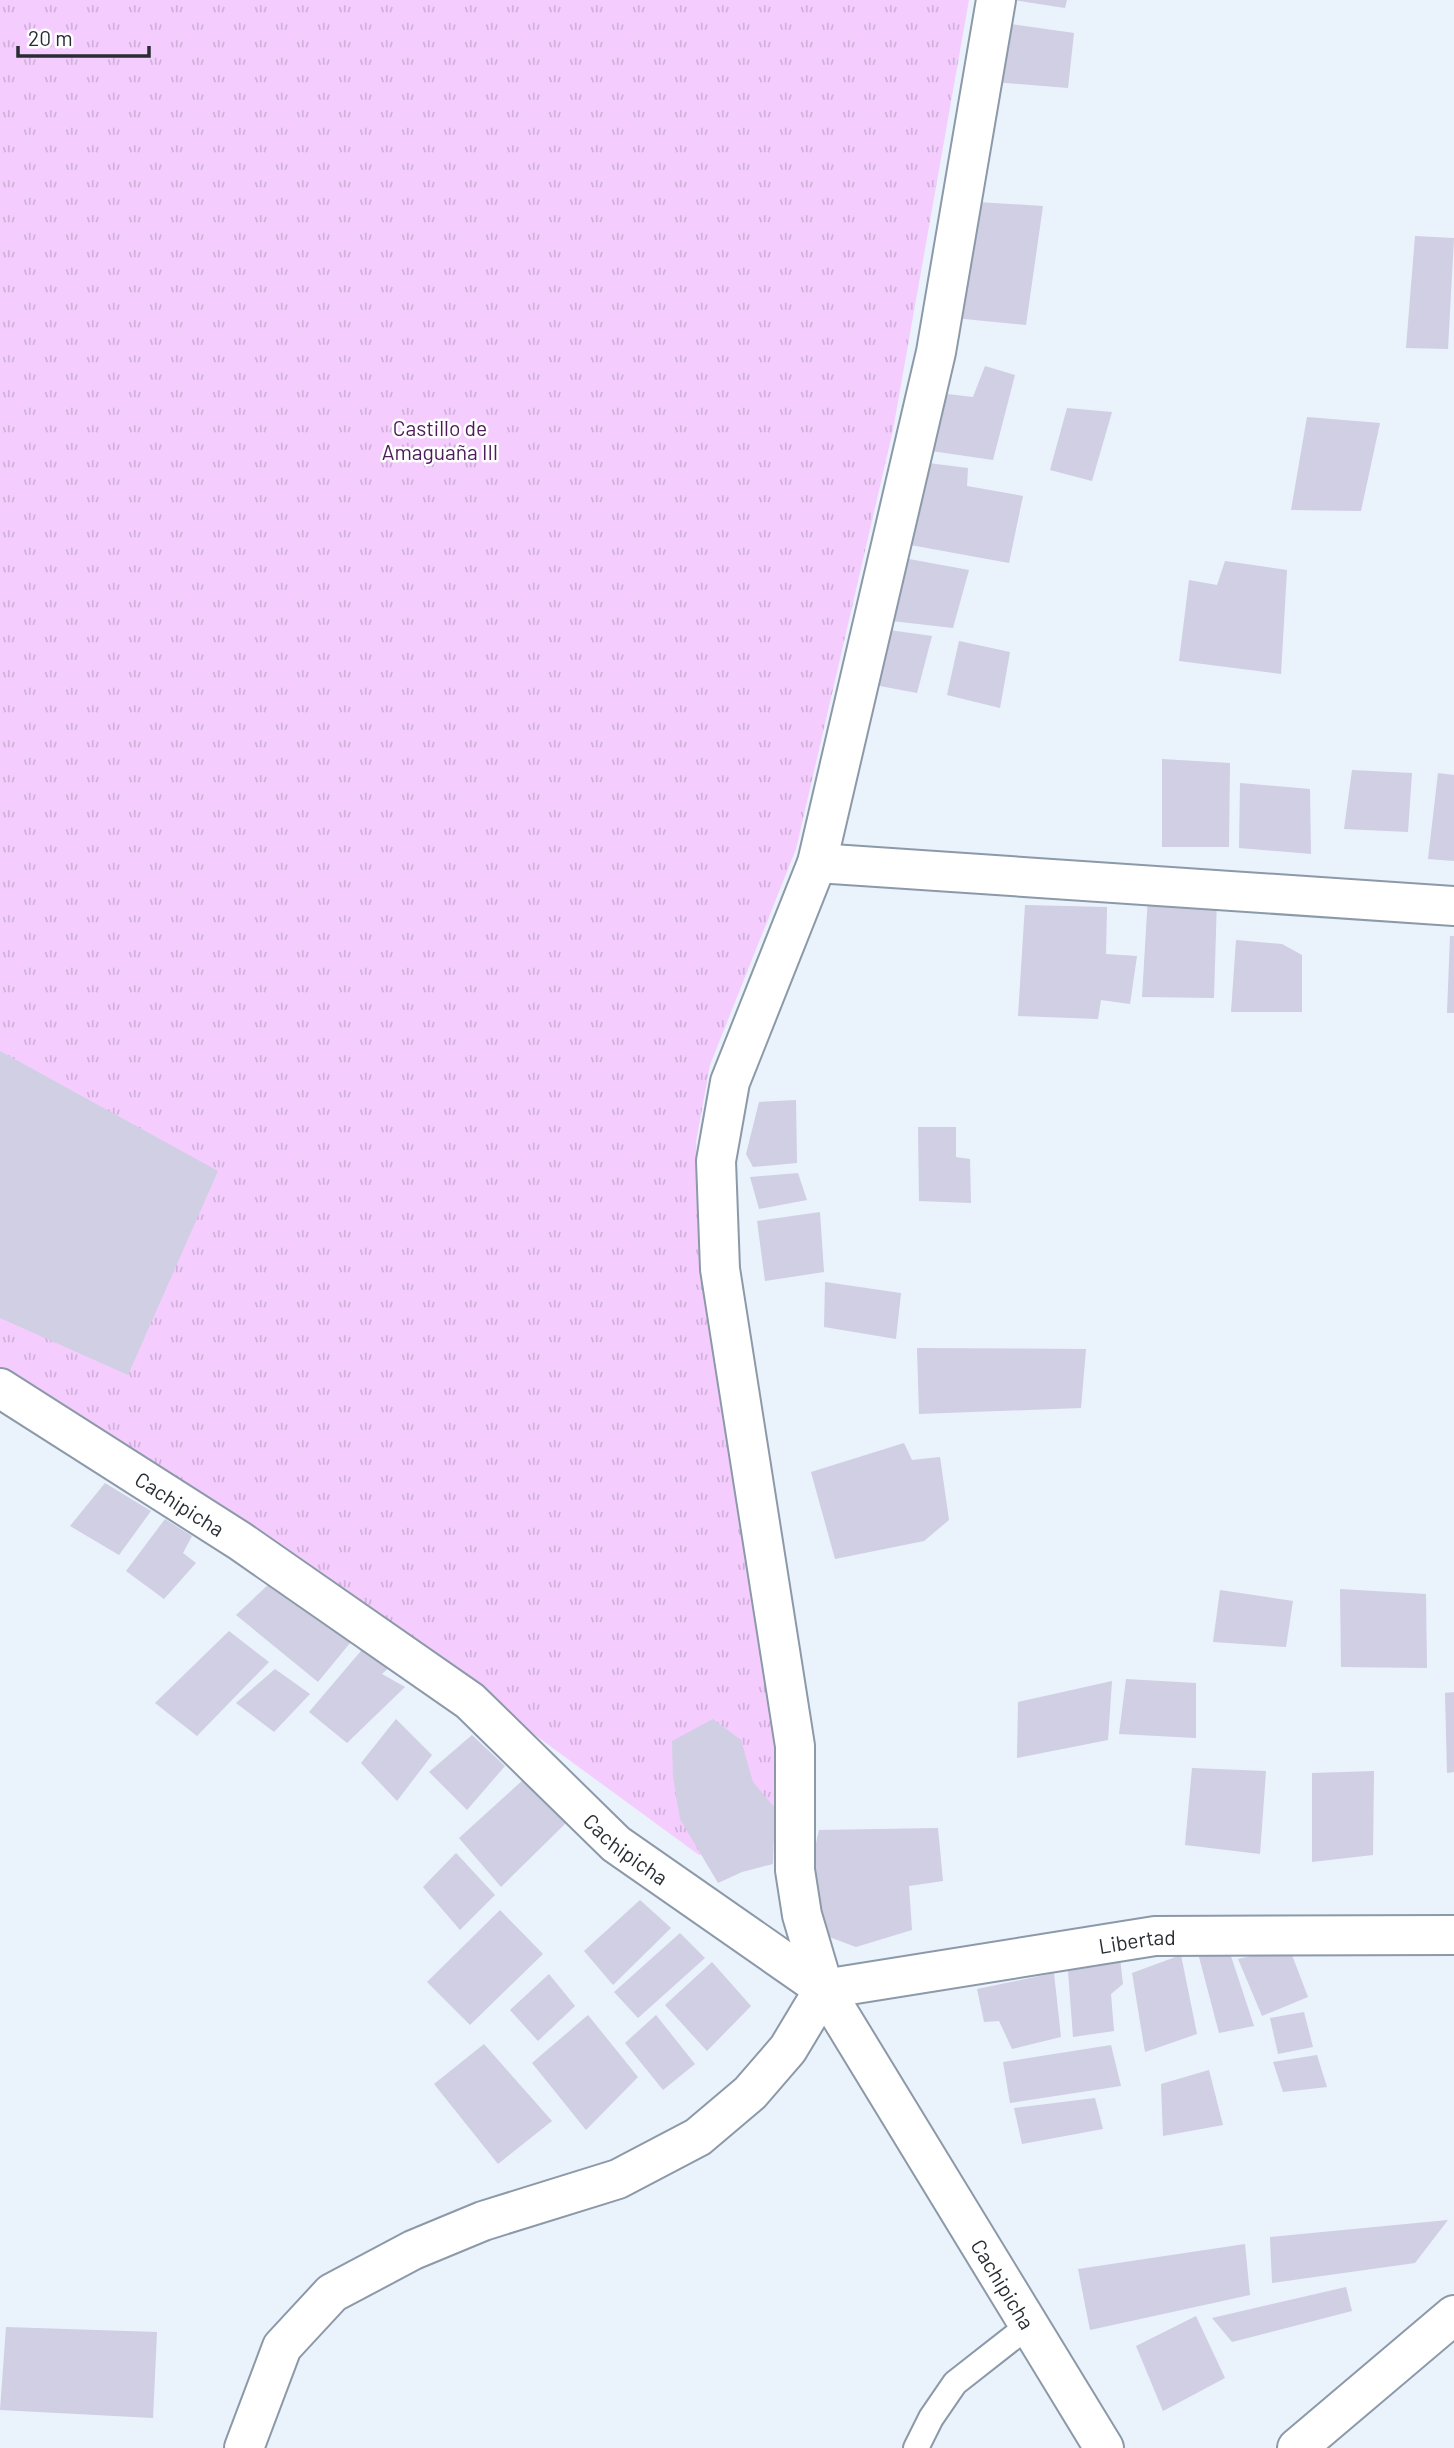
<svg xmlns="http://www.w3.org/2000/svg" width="1454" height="2448" viewBox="0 0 1454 2448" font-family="Barlow,sans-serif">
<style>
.grass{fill:url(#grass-tufts)}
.building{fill:#d0cfe3}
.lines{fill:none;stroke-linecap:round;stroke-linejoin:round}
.service-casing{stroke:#8c99a8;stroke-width:28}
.minor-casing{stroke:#8c99a8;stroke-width:42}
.trunk-casing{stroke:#8c99a8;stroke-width:42}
.service{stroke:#fff;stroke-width:24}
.minor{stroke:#fff;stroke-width:38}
.trunk{stroke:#fff;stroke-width:38}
.labels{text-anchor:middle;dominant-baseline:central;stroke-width:5;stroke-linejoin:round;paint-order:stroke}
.park-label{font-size:21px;fill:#4c1c58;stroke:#fefefe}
.street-label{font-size:21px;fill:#282d33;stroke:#fefefe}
</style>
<defs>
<pattern id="grass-tufts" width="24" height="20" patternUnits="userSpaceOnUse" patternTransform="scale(1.75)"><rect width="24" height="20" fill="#f4cdfe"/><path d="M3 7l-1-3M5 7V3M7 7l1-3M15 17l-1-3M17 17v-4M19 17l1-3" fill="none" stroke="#d1b0da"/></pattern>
</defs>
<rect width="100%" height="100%" fill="#eaf2fc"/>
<!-- grass -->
<polygon class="grass" points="0,0 969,0 893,430 796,849 710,1065 696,1142 700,1250 774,1720 774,1842 699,1855 453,1675 0,1391"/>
<!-- building -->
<g class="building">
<polygon points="1012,0 1067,0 1065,8"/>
<polygon points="1003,23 1074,33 1068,88 993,82"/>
<polygon points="977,202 1043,206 1026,325 954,318"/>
<polygon points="1415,236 1454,238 1448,349 1406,348"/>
<polygon points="985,366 1015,375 993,460 931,451 939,393 973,397"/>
<polygon points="1067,408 1112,412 1092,481 1050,470"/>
<polygon points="1307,417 1380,423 1361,511 1291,510"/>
<polygon points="928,463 968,468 967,486 1023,496 1009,563 905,544"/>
<polygon points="898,557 969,570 953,628 883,620"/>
<polygon points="1225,561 1287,570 1281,674 1179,661 1189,580 1217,585"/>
<polygon points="875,628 932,636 917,693 864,683"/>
<polygon points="959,641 1010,652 1000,708 947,695"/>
<polygon points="1162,759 1230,763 1229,847 1162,847"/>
<polygon points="1352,770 1412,773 1408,832 1344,829"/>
<polygon points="1438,773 1454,775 1454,861 1428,859"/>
<polygon points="1240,783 1310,789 1311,854 1239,848"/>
<polygon points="1148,896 1217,898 1214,998 1142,997"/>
<polygon points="1025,905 1107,907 1106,954 1137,956 1130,1004 1101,1000 1098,1019 1018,1016"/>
<polygon points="1450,936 1454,936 1454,1013 1447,1013"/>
<polygon points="1236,940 1282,944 1302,955 1302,1012 1231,1012"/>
<polygon points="0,1051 218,1171 128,1375 0,1318"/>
<polygon points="796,1100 797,1163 753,1167 746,1154 759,1102"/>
<polygon points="918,1127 956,1127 956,1157 970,1159 971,1203 919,1201"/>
<polygon points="798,1173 807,1200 759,1209 750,1177"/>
<polygon points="820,1212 824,1272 765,1281 757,1221"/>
<polygon points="825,1282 901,1293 896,1339 824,1327"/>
<polygon points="917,1348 1086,1349 1081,1408 919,1414"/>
<polygon points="904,1443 912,1460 940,1457 949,1520 924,1541 835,1559 811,1472"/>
<polygon points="105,1483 151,1511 119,1555 70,1526"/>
<polygon points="165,1519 192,1536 183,1553 196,1563 164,1599 126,1571"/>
<polygon points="270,1583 355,1637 318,1682 236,1615"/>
<polygon points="1340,1589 1426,1594 1427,1668 1341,1667"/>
<polygon points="1220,1590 1293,1601 1286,1647 1213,1642"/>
<polygon points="229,1631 269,1662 197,1736 155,1703"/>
<polygon points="366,1645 393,1664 382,1674 405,1687 347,1743 309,1712"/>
<polygon points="275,1669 310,1694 274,1732 236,1703"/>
<polygon points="1126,1679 1196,1683 1196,1738 1119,1734"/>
<polygon points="1112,1681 1108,1740 1017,1758 1018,1702"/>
<polygon points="1454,1692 1454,1772 1447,1773 1445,1693"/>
<polygon points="396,1719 432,1755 397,1801 361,1763"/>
<polygon points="713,1719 741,1740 753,1782 775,1808 773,1864 742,1872 718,1883 680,1819 673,1777 672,1741"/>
<polygon points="472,1735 505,1766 467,1810 429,1772"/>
<polygon points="1192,1768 1266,1771 1260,1854 1185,1845"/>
<polygon points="1374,1771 1373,1855 1312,1862 1312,1773"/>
<polygon points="524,1779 567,1822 501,1887 459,1838"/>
<polygon points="938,1828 943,1881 909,1886 912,1930 856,1947 816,1932 808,1878 819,1830"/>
<polygon points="456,1853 495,1895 460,1930 423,1887"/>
<polygon points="640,1900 671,1928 613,1985 584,1951"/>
<polygon points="500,1910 543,1954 470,2025 427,1982"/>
<polygon points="680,1933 705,1958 638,2018 614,1992"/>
<polygon points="1289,1947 1308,1997 1262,2016 1238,1959"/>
<polygon points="1229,1950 1254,2026 1219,2033 1199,1957"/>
<polygon points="1181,1955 1197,2034 1145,2052 1132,1973"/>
<polygon points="1120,1958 1123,1984 1111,1994 1114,2031 1073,2037 1068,1971"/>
<polygon points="712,1962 751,2006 707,2051 665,2005"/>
<polygon points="1054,1973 1061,2037 1012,2049 999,2021 984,2022 977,1989"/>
<polygon points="549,1974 575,2006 538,2041 510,2010"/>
<polygon points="1304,2012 1313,2047 1278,2054 1270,2018"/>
<polygon points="588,2015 638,2077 586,2130 532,2063"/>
<polygon points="656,2015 695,2064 663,2090 625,2043"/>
<polygon points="484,2044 552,2121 498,2164 434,2084"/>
<polygon points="1111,2045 1121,2086 1010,2103 1003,2062"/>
<polygon points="1317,2055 1327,2087 1283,2092 1273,2062"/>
<polygon points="1209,2070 1223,2125 1163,2136 1161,2084"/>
<polygon points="1095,2098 1103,2129 1022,2144 1014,2108"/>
<polygon points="1448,2220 1415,2263 1272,2283 1270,2237"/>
<polygon points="1245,2244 1250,2295 1090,2330 1078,2269"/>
<polygon points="1346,2287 1352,2311 1232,2342 1212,2318"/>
<polygon points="1196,2316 1225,2378 1163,2411 1136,2346"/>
<polygon points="6,2327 157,2332 153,2418 0,2410"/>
</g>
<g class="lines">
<defs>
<polyline id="service" points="916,2448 931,2418 955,2383 1029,2325"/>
<g id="minor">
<polyline points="817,863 1454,906"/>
<path id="s1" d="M0,1388l240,153 230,160 146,143 208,145 280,459"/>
<path id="s2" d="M824,1989l331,-53 299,-1"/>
<polyline points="244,2448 282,2347 332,2293 413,2250 483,2221 618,2179 698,2137 750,2093 788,2049 824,1989 802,1915 795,1870 795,1746 720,1269 716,1161 730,1082 817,863 936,352 996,0"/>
</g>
<polyline id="trunk" points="1297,2448 1454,2315"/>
</defs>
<!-- service casing -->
<use href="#service" class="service-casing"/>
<!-- minor casing -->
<use href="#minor" class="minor-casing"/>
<!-- trunk casing -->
<use href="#trunk" class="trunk-casing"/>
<!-- service -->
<use href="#service" class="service"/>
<!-- minor -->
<use href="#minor" class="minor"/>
<!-- trunk -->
<use href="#trunk" class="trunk"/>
</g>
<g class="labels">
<!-- park labels -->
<g class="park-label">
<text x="440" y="427">Castillo de<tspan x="440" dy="24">Amaguaña III</tspan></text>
</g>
<!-- street labels -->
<g class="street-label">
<text stroke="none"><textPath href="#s1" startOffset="214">Cachipicha</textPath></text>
<text stroke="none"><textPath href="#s1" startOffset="780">Cachipicha</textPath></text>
<text stroke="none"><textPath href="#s2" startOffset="317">Libertad</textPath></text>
<text stroke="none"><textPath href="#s1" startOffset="1368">Cachipicha</textPath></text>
</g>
</g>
<!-- scale -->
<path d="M18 46v10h131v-10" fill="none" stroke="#282d33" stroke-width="3.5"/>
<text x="28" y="46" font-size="21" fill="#282d33" stroke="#fefefe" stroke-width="5" paint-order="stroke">20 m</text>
</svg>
